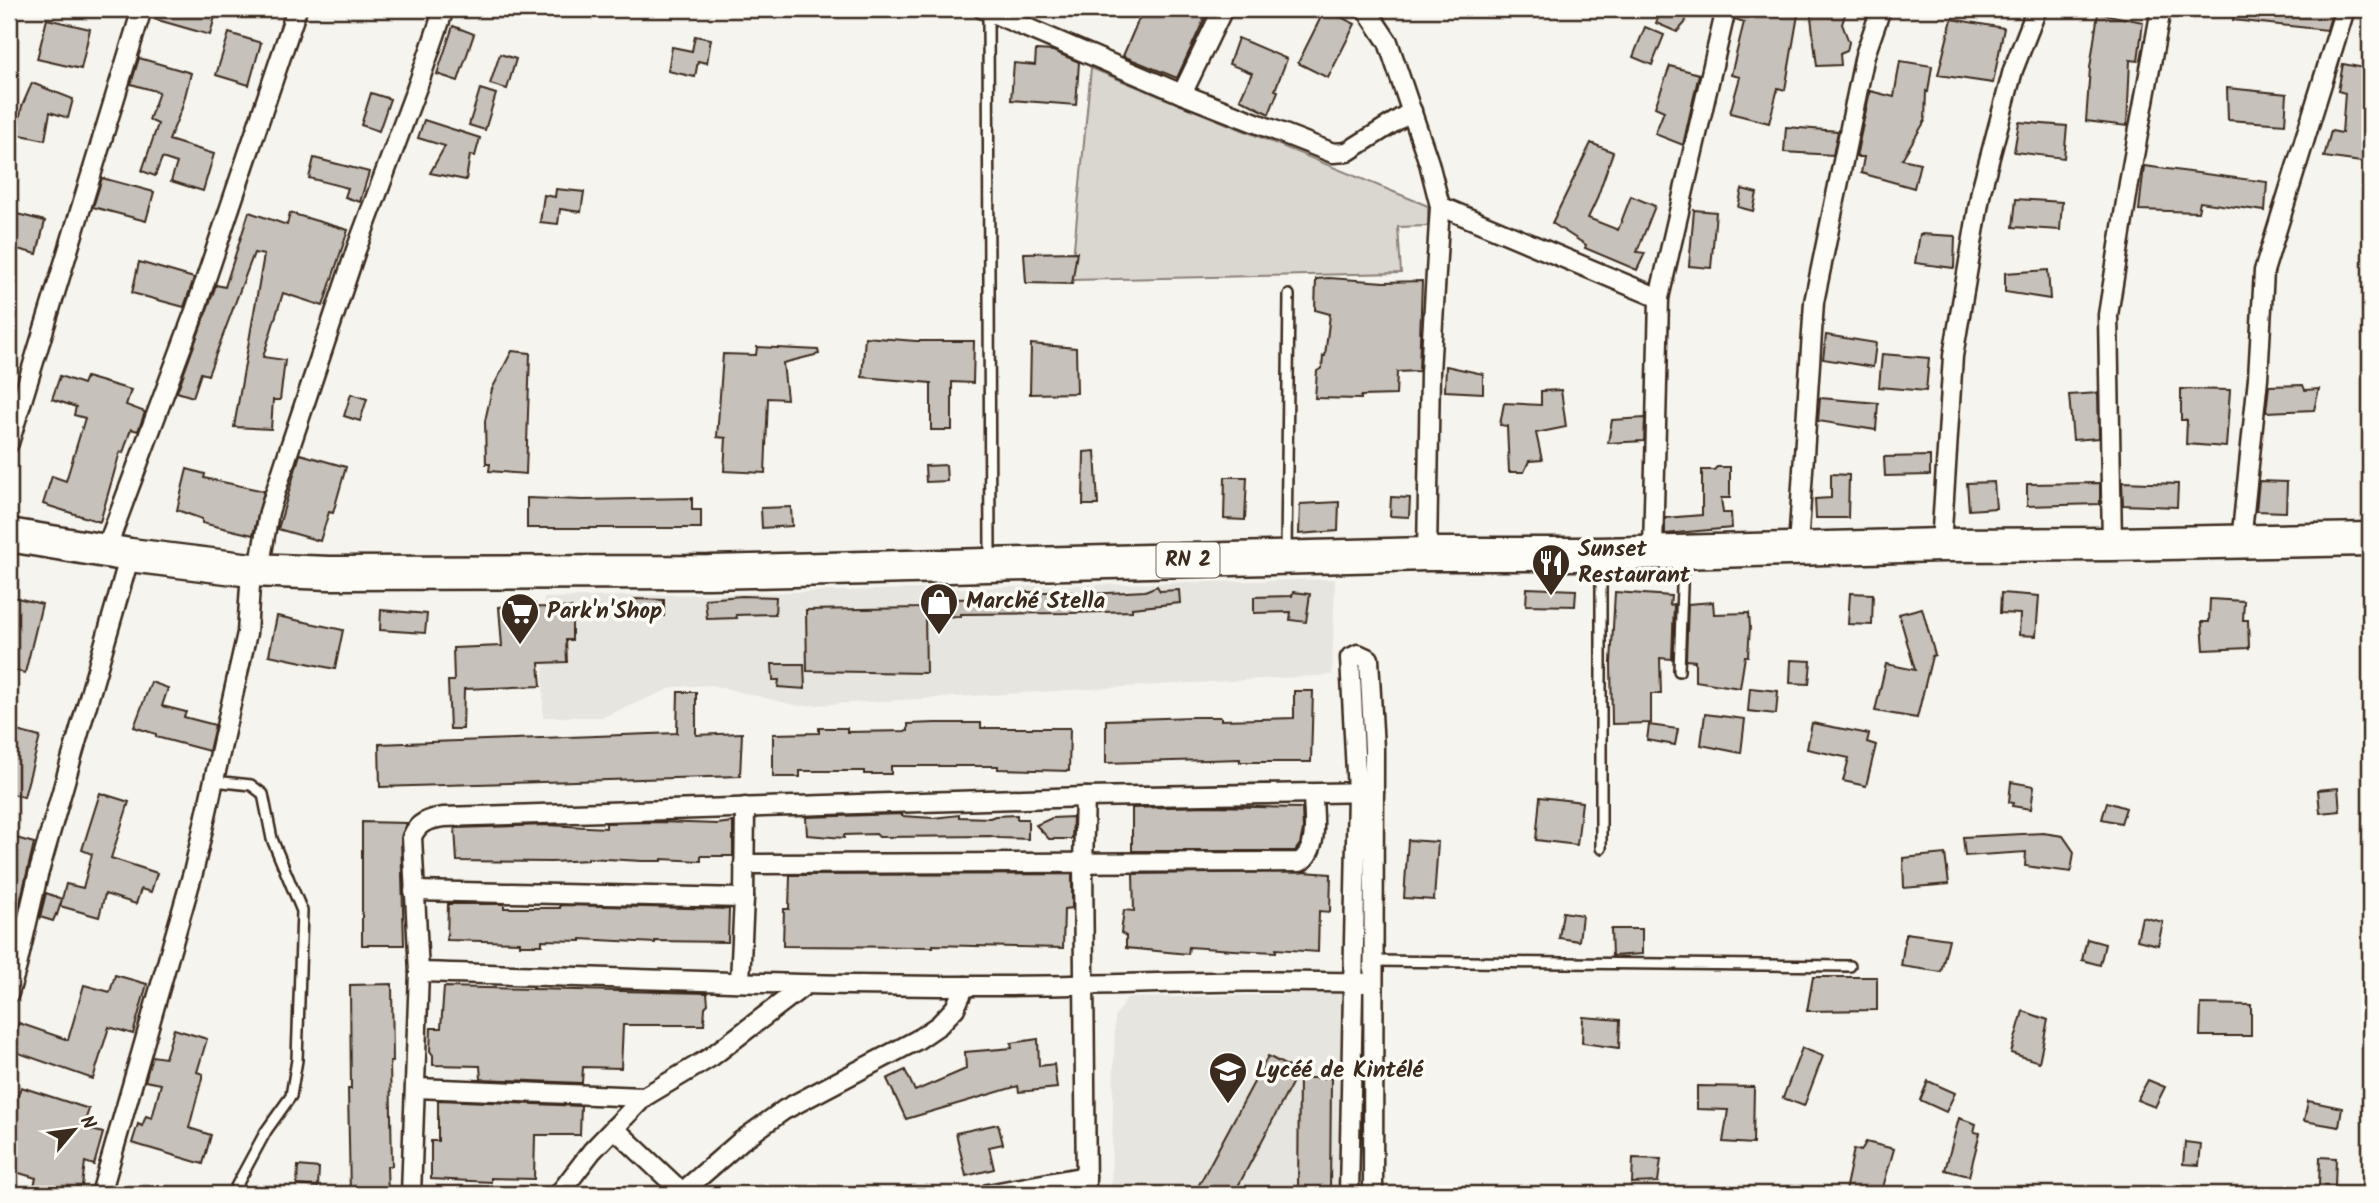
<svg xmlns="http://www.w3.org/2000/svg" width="2379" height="1203" viewBox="0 0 2379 1203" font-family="Kalam,sans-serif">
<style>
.built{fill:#e7e5df}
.green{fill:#dad6d0;stroke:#8a8077;stroke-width:2}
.building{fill:#c7c1bb;stroke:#3b2a1e;stroke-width:2}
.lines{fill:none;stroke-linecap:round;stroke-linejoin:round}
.lane-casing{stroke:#3b2a1e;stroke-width:14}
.street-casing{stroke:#3b2a1e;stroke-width:23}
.highway-casing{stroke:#3b2a1e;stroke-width:37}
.lane{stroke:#fdfcf7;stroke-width:9}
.street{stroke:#fdfcf7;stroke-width:18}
.highway{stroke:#fdfcf7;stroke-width:32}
.labels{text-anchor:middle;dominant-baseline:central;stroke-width:7;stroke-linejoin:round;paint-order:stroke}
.shield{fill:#fdfcf7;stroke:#75695f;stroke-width:2}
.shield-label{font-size:21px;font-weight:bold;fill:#3b2a1e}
.poi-label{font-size:23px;font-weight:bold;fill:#3b2a1e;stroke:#fdfcf7;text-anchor:start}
</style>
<rect width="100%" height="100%" fill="#f5f4ee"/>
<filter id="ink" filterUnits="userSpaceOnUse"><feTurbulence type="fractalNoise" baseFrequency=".0143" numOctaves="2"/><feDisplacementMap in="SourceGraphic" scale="14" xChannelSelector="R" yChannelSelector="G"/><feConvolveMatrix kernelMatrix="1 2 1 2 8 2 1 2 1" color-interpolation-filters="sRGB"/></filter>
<g filter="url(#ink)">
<!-- built -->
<g class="built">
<polygon points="1335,579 1332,675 799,706 711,685 674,687 603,717 543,717 544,598"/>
<polygon points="1341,993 1346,1003 1342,1194 1111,1194 1115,1017 1127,998"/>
</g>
<!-- green -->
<polygon class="green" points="1091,68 1428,206 1428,226 1398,227 1401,273 1071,280"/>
<!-- building -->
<g class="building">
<polygon points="153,9 217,9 210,35 151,18"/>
<polygon points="1143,9 1209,9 1177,78 1123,56"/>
<polygon points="1325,9 1355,24 1328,78 1298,63"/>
<polygon points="1662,9 1689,9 1685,23 1677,32 1656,23"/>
<polygon points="1737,9 1799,9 1785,90 1778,88 1769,123 1730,113 1740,77 1731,75 1744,22 1735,19"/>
<polygon points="1810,9 1847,9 1842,24 1849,42 1847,51 1840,54 1841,65 1817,66"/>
<polygon points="2234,9 2333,9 2327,30 2233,20"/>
<polygon points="2098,13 2143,22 2138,61 2130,60 2127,126 2086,121 2090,68"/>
<polygon points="47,19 90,29 81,69 37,59"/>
<polygon points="1952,19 2004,28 1993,83 1938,75"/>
<polygon points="453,26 474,34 458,81 437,74"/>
<polygon points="1645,27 1664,35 1652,65 1633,57"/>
<polygon points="229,33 261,43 249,85 216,75"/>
<polygon points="695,36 711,39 707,63 698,61 695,77 668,71 672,47 692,51"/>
<polygon points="1238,38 1287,59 1275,90 1278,91 1269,114 1240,99 1252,73 1229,64"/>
<polygon points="1036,50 1053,51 1079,62 1076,105 1011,100 1014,63 1035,65"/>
<polygon points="500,54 516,59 507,89 490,84"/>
<polygon points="139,58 191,73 182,108 169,140 214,154 203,191 171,181 177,163 162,158 155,176 142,171 158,124 149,120 159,92 131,84"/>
<polygon points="1900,61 1932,66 1928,92 1926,91 1925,121 1902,159 1920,163 1914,188 1861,173 1864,157 1856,157 1870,91 1894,97"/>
<polygon points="2343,64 2370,69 2369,163 2324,157 2331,131 2342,133 2345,93 2338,91"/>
<polygon points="1670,66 1699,74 1683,145 1655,134 1664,111 1655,107"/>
<polygon points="32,83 73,99 68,118 50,112 45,140 16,134 22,106"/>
<polygon points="2227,88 2287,94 2285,124 2228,120"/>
<polygon points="480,89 496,94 485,130 469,125"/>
<polygon points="371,93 390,99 379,131 361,125"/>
<polygon points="424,120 480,138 475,156 470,155 466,180 430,173 445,146 418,138"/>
<polygon points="2019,122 2067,126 2064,158 2014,152"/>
<polygon points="1786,127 1838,131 1833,155 1784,152"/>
<polygon points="1591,143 1613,152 1596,201 1588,218 1618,230 1631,196 1655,206 1637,252 1645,253 1637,270 1585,248 1586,245 1552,223"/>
<polygon points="314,158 369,172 360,202 345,197 348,188 309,178"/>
<polygon points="2144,166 2267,182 2265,211 2200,202 2198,212 2139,210"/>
<polygon points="102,178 154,192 146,221 93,207"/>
<polygon points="556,189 584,192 581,212 560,209 558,224 540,222 544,195 555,197"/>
<polygon points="1742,189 1757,193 1753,211 1738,207"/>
<polygon points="2016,199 2062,202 2060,230 2013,227"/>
<polygon points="1694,210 1716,212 1711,268 1689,266"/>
<polygon points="9,212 45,221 37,254 9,247"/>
<polygon points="249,212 287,225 290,213 348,230 323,306 283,293 263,357 285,360 280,400 273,400 271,429 234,427 264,255 254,253 208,375 201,373 193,397 177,392 216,285 225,287"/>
<polygon points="1920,234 1955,236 1954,268 1915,263"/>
<polygon points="1077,252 1072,284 1026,283 1024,253"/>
<polygon points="139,262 194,278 184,307 132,293"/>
<polygon points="2048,270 2050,299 2005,292 2005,273"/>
<polygon points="1329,278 1384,282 1422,281 1419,371 1397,372 1396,395 1361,396 1361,399 1315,398 1317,371 1322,368 1323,356 1325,356 1330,314 1315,310 1316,279"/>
<polygon points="1826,335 1876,343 1873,367 1823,359"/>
<polygon points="865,337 916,341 974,341 973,383 952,382 952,430 931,430 931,383 862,377"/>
<polygon points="1031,344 1076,348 1077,393 1030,394"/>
<polygon points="757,347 818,350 819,354 783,363 787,399 768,398 765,473 724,471 726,438 717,437 723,354 756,355"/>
<polygon points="512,351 530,353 526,474 489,471 490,464 486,464 485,421 492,389"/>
<polygon points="1882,354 1929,358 1926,391 1879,387"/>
<polygon points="1446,366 1483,374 1483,393 1445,391"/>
<polygon points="60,376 83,384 86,377 131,390 126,405 145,412 138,431 131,429 123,453 120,452 100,522 43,504 52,476 66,481 85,418 74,415 76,407 52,399"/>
<polygon points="2303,385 2305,390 2319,389 2314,410 2266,412 2269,386"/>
<polygon points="2181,389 2230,390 2226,447 2186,444 2187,420 2181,420"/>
<polygon points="1561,390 1566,427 1536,433 1542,460 1529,461 1524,472 1509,472 1507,426 1500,425 1504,403 1541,405 1541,391"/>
<polygon points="2098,393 2099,438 2073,440 2069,395"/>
<polygon points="351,394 367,399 360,421 344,416"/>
<polygon points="1820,398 1878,403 1876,430 1818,421"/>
<polygon points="1645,418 1644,441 1608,443 1612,420"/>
<polygon points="1095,451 1098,505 1083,505 1084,452"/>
<polygon points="300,454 346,467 333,513 329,512 320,541 278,529"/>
<polygon points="1930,456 1930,475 1885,476 1884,457"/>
<polygon points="946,465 947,481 926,482 925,466"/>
<polygon points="1717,467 1730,467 1730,498 1721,498 1723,513 1731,513 1732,528 1665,534 1665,518 1702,515 1702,470 1714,470"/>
<polygon points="187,469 205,474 204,478 264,491 253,535 202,523 202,519 177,510"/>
<polygon points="1831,474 1849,475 1848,518 1816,518 1815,499 1831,498"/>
<polygon points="1225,477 1247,477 1245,520 1224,519"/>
<polygon points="2259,481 2287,482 2286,512 2256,511"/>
<polygon points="1994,482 1996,508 1969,510 1967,483"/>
<polygon points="2122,482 2178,484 2177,507 2123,505"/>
<polygon points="2100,483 2100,504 2027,506 2027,484"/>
<polygon points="1391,497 1410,498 1409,517 1390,516"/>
<polygon points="527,498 583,500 692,498 692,510 701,510 701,528 527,528"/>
<polygon points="1339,502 1338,531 1299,534 1300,504"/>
<polygon points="791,507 792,526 762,528 761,508"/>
<polygon points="1157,586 1160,591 1179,590 1180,603 1132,608 1132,611 1071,613 961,614 961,616 936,617 935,614 925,614 926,673 807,671 806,610 920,608 920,600 1027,597 1027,592 1071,592 1071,595 1145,591"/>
<polygon points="1527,588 1576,590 1575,606 1526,605"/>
<polygon points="1293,592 1310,594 1306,622 1290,620 1291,612 1254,613 1254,597 1292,596"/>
<polygon points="1615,592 1671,596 1670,605 1674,604 1672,659 1660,658 1661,694 1651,694 1651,723 1612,724 1611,663"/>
<polygon points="1850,593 1873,594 1872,625 1848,624"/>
<polygon points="2001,593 2039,596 2036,636 2019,635 2020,614 2000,613"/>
<polygon points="9,596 42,604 25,673 9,669"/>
<polygon points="742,596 776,597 775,614 736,615 737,618 707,619 705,599"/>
<polygon points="633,599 664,600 664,616 632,615"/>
<polygon points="2210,599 2244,601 2243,620 2248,620 2249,648 2204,650 2202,622 2209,622"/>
<polygon points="1713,602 1714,614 1749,613 1750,627 1748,656 1745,656 1740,688 1695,681 1695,661 1686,660 1688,604"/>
<polygon points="535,604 535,607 572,608 572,640 566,640 567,662 539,663 541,686 464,689 463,729 450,729 448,681 454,681 453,648 502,646 499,607"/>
<polygon points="1922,608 1935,655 1932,656 1917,718 1875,711 1886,664 1915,670 1899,614"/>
<polygon points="381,610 427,614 425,633 380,630"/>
<polygon points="277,616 343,630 335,669 269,655"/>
<polygon points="1791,660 1811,661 1809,684 1790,683"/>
<polygon points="772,664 804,664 805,689 778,687 779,680 773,680"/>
<polygon points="151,682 168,688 162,706 186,712 184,717 215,725 209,751 156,737 156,734 134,727"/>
<polygon points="1750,688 1778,691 1776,714 1748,711"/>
<polygon points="1294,691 1313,691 1311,762 1240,762 1240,759 1106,763 1106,720 1193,717 1221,717 1221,720 1294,718"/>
<polygon points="678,692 696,692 696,735 742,733 740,776 380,787 379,744 677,733"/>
<polygon points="1705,714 1745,719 1741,753 1701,745"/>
<polygon points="936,723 981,723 981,728 1070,728 1069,771 998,769 998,766 891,766 891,774 864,774 864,771 800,771 800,777 773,777 773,734 819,733 819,728 847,728 847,732 908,731 908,724"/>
<polygon points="1812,723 1869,734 1867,742 1876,745 1866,786 1843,781 1849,758 1807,749"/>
<polygon points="1649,725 1678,729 1675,745 1647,740"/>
<polygon points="9,729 40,737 24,797 9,793"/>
<polygon points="2011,782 2034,786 2031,809 2012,806 2013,803 2009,802"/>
<polygon points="2338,788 2340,811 2320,813 2318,790"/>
<polygon points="100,793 129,802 111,858 157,873 151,892 141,889 136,904 105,894 99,917 60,906 66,884 83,888 92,854 82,850"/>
<polygon points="1540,797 1582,802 1577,845 1536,840"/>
<polygon points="2107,802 2126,808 2121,823 2102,819"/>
<polygon points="1208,806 1302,808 1303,830 1300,844 1295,851 1132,851 1132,808"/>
<polygon points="902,814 902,816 933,818 959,815 959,817 990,818 995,816 1017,815 1017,819 1028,819 1028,839 999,838 991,836 879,837 876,834 844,835 844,838 807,835 806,817"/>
<polygon points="1073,817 1072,839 1049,839 1036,825 1052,818"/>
<polygon points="362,822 407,823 401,838 404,945 362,945"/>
<polygon points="660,822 717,824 733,822 733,856 701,856 701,861 662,859 662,861 642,861 588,858 588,860 551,862 457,861 455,828 547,825 606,828 606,823"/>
<polygon points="2043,833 2063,836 2074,852 2071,872 2025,866 2026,852 1965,856 1963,837"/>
<polygon points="9,836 34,843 18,911 16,910 14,916 9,916"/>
<polygon points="1408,840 1438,842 1434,900 1404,898"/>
<polygon points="1945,854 1949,884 1904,888 1903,858"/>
<polygon points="1303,872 1331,874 1330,912 1319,911 1318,952 1276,949 1276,952 1233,950 1189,947 1188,954 1126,948 1126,936 1121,933 1124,910 1134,911 1133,874"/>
<polygon points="1072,874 1072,908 1064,909 1063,948 933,945 933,947 783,946 784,909 789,909 790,875"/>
<polygon points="46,893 62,899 57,915 56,914 53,921 40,917"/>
<polygon points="448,904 504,904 504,908 560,908 560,905 729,909 728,942 655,941 655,943 581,939 581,941 542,940 542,945 520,945 520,942 447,940"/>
<polygon points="1563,912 1582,915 1579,941 1559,938"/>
<polygon points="2142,917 2163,922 2158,945 2137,940"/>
<polygon points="1611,929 1642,929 1642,954 1612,956"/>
<polygon points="1906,933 1949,939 1941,972 1901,966"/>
<polygon points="2087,939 2105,944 2100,965 2082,960"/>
<polygon points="115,975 147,984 133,1034 109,1027 93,1079 10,1050 19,1023 68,1040 84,985 110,992"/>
<polygon points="1813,977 1877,977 1877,1010 1807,1011"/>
<polygon points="392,984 393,1062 390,1062 392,1166 387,1166 388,1194 350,1194 348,1089 351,1089 350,985"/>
<polygon points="444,987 707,993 708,1004 705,1007 704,1025 623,1025 621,1068 583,1067 582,1083 481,1079 480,1066 433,1065 433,1055 430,1051 431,1028 441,1028"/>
<polygon points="2201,1004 2251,1005 2251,1036 2200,1036"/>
<polygon points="2023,1011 2048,1020 2039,1062 2011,1053"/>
<polygon points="1583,1017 1620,1020 1619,1048 1582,1043"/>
<polygon points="174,1029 207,1039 197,1072 203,1074 189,1128 211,1135 203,1164 132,1143 138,1124 142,1126 146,1116 152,1118 161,1084 145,1081 152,1056 165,1058"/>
<polygon points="1038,1039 1039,1066 1054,1064 1057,1088 1019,1092 1018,1086 906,1119 887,1079 905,1070 915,1091 966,1069 965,1052 1012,1048 1011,1043"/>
<polygon points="1802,1048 1823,1056 1804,1106 1783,1098"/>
<polygon points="1268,1056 1298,1072 1234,1194 1194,1194"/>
<polygon points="1299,1073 1309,1078 1331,1078 1330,1194 1298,1194"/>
<polygon points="2148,1080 2165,1087 2155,1107 2137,1100"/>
<polygon points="1928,1081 1955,1093 1946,1112 1920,1100"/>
<polygon points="1697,1086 1754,1087 1753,1144 1723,1142 1728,1110 1697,1109"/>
<polygon points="21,1087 89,1109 85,1121 94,1123 92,1130 103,1133 94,1165 85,1162 81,1194 32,1194 36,1178 9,1170 9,1119"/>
<polygon points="438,1100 581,1106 580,1135 535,1135 534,1179 491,1178 491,1182 431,1179 431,1141 438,1141"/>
<polygon points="2308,1101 2342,1108 2339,1127 2304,1121"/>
<polygon points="1959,1118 1976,1124 1974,1132 1980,1133 1969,1176 1945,1170"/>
<polygon points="998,1124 1003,1144 989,1147 994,1169 966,1176 956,1133"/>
<polygon points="1866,1142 1894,1149 1881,1194 1858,1194 1845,1191 1854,1149 1861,1151"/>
<polygon points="2185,1142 2201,1144 2199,1165 2183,1164"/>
<polygon points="2320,1157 2336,1158 2335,1186 2319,1185"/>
<polygon points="1633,1158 1661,1159 1658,1182 1632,1183"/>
<polygon points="298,1166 319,1168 318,1187 297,1185"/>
</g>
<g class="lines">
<defs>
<g id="lane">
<polyline points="988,11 990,559"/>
<polyline points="1286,552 1289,295"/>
<polyline points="1679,671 1683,559"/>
<polyline points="214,781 251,785 263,794 272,839 302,911 297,1060 291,1096 266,1131 232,1194"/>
<polyline points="1601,848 1601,559"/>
<polyline points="1374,961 1850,966"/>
</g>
<g id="street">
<polyline points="983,9 1182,94 1333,153 1347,152 1412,111"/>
<polyline points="1366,9 1388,42 1429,163 1440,206 1430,372 1427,554"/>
<polyline points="1182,94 1223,9"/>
<polyline points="1440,206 1659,298"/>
<polyline points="9,443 142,9"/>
<polyline points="2241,542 2258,378 2264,271 2345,9"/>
<polyline points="2112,544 2108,315 2129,183 2161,9"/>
<polyline points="1941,545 1953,356 1981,191 2013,70 2037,9"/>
<polyline points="1798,547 1814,302 1865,55 1881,9"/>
<polyline points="1653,551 1659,298 1726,9"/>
<polyline points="105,552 195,311 297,9"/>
<polyline points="259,570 269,512 289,450 356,250 420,79 444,9"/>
<polyline points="1085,797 1083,863 1086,1194"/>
<path d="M744,864l556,-2c20,-14 13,-46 13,-68"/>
<polyline points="414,891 744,898"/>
<path d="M419,972c181,5 363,14 544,14 133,1 267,-8 401,-3"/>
<polyline points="740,981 744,898 745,807"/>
<polyline points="9,993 17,966 38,875 130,555"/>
<polyline points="416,1088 644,1097"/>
<polyline points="614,1128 684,1194"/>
<polyline points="101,1194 194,869 247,633 251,570"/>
<path d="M411,1194l8,-222 -7,-135c6,-15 17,-18 32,-20l641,-20 289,-5"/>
<polyline points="559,1194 592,1151 644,1097 711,1057 805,985"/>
<polyline points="680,1194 741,1141 784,1110 917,1040 939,1025 955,1008 965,986"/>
<polyline points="988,1194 1086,1176"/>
<polyline points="1349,1194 1357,792 1350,658 1358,654 1369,659 1374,749 1373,1194"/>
</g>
<polyline id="highway" points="9,535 130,555 251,570 330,573 709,572 1427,554 1601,554 1941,545 2112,544 2370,539"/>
</defs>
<!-- lane casing -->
<use href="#lane" class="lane-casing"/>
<!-- street casing -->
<use href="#street" class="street-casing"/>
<!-- highway casing -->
<use href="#highway" class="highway-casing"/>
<!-- lane -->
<use href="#lane" class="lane"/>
<!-- street -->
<use href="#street" class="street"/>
<!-- highway -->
<use href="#highway" class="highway"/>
</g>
</g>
<!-- icons -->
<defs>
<symbol id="restaurant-pin" viewBox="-11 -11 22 30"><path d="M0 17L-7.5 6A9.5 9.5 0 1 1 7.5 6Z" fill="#3b2a1e" stroke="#fdfcf7"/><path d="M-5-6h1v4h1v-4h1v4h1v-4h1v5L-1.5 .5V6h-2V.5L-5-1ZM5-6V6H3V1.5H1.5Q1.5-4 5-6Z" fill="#fff"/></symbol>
<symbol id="shop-pin" viewBox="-11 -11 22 30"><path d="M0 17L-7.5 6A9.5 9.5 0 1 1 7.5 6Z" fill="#3b2a1e" stroke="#fdfcf7"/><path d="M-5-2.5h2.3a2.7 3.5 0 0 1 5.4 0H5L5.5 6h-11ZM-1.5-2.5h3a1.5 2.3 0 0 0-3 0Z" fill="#fff"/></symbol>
<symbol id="supermarket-pin" viewBox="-11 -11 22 30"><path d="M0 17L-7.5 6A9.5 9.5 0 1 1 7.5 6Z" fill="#3b2a1e" stroke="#fdfcf7"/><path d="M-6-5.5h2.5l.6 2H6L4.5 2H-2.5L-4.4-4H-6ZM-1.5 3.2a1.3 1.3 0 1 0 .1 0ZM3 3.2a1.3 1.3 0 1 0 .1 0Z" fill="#fff"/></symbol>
<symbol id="school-pin" viewBox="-11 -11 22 30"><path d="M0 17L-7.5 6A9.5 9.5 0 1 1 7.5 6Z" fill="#3b2a1e" stroke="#fdfcf7"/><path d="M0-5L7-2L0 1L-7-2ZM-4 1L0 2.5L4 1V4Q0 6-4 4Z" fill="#fff"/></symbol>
</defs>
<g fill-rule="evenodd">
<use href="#restaurant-pin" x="1529" y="541" width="44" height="60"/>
<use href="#shop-pin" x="917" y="580" width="44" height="60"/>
<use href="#supermarket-pin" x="498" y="590" width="44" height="60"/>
<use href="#school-pin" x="1206" y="1049" width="44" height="60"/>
</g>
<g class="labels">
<!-- shield labels -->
<rect class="shield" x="1156.5" y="542.5" width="63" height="35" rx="5"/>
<g class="shield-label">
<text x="1188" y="560">RN 2</text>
</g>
<!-- poi labels -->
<g class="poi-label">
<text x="1578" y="550">Sunset<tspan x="1578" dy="26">Restaurant</tspan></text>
<text x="966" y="602">Marché Stella</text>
<text x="547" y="612">Park'n'Shop</text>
<text x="1255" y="1071">Lycéé de Kintélé</text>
</g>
</g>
<!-- margin -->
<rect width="2379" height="1203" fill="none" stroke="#fdfcf7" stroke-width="35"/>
<rect x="18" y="18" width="2344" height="1168" fill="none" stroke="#3b2a1e" stroke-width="2.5" filter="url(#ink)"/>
<!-- north arrow -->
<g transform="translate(74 1130) rotate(61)" stroke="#fdfcf7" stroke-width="5" paint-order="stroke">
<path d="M0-5L12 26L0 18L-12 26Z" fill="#3b2a1e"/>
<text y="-10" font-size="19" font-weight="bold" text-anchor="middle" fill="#3b2a1e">N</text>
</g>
</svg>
